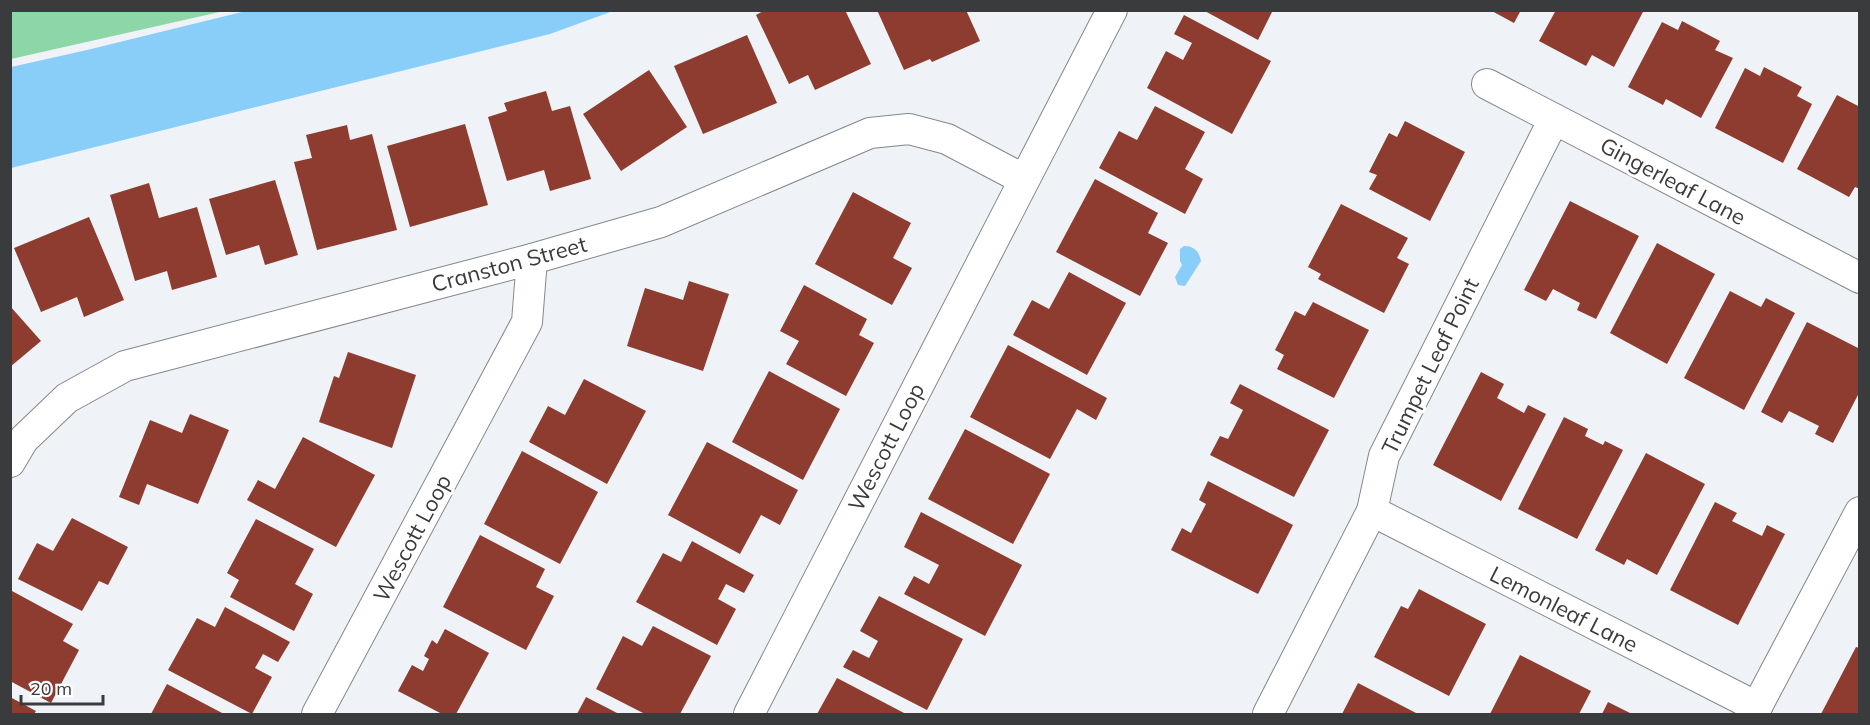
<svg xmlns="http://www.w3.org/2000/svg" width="1870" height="725" viewBox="0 0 1870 725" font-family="Mulish,sans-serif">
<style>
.green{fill:#8dd6a8}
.water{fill:#89cef8}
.building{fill:#8d3c2f}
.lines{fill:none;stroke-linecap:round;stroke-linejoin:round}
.minor-casing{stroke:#85888b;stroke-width:32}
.minor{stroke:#fff;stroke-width:30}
.labels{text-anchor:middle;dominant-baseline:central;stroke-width:6;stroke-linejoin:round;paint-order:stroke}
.street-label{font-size:22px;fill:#3a3b3c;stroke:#fff}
</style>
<rect width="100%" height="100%" fill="#eff2f6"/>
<!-- green -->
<polygon class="green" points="11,10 224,10 224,11 11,59"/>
<!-- water -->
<g class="water">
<polygon points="246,11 246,10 613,11 550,34 11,168 11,67 87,50"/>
<path d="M1184,246c10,0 15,5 17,15l-16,25 -7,-1 -3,-8 7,-12 -2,-4v-12z"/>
</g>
<!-- building -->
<g class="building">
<polygon points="765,10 845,10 871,64 815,90 808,75 789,84 756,15"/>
<polygon points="877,10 966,10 980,41 932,62 930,59 904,70"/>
<polygon points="1203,10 1273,10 1258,40"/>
<polygon points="1490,10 1521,10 1514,23"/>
<polygon points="1556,10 1644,10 1614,67 1592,55 1586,66 1539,41"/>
<polygon points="1184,15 1271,61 1232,134 1147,88 1166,51 1183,60 1192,43 1174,34"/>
<polygon points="1682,21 1720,41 1715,50 1733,58 1701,118 1666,99 1663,105 1628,87 1662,22 1678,30"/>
<polygon points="747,35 777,103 703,134 674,66"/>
<polygon points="1764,67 1802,87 1797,96 1812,104 1783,163 1715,128 1745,68 1760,76"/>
<polygon points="649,70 687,127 621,171 583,114"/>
<polygon points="546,91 552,111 570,106 591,179 550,191 544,170 507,181 488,117 507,111 504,103"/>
<polygon points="1837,95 1860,107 1860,189 1855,187 1849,197 1797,169"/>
<polygon points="1155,106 1205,132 1185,169 1203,179 1185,214 1099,168 1119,131 1137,140"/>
<polygon points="1405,121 1465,152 1430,221 1369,189 1377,175 1369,172 1389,133 1397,137"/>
<polygon points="465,124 488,205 410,227 387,146"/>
<polygon points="347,125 350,140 372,134 397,230 317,250 294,162 312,158 306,135"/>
<polygon points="1095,179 1158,213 1148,233 1168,243 1140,296 1056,252"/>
<polygon points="275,180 298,255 265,265 259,245 226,255 209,199"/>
<polygon points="149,183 159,218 197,207 217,277 172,290 167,271 135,281 110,195"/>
<polygon points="853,192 911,223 893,258 912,268 892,305 815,264"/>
<polygon points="1570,201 1639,236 1596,319 1577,310 1580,303 1553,289 1546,301 1524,290"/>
<polygon points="1341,204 1408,238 1397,258 1409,264 1384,313 1318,279 1321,274 1308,267"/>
<polygon points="89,217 124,300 84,317 77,297 41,312 14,248"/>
<polygon points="1657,243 1715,274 1667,364 1610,333"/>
<polygon points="1069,272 1126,303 1087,375 1013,335 1032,300 1049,309"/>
<polygon points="689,281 729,294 703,371 627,346 645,288 683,300"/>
<polygon points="804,285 867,319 859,335 874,343 846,396 786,364 799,341 780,331"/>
<polygon points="1730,291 1761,307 1766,298 1795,313 1744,410 1684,378"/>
<polygon points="1313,302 1369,330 1334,398 1277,369 1284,355 1275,350 1295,311 1305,316"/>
<polygon points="10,306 41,341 10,367"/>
<polygon points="1807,322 1860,349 1860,391 1833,443 1815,434 1819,426 1789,411 1782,423 1761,412"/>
<polygon points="1008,345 1107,398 1096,420 1077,409 1050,459 970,417"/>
<polygon points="348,352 416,375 392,448 319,422 334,376 339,378"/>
<polygon points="769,371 840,409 803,480 732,442"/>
<polygon points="1481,372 1504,384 1497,398 1524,413 1528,405 1546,414 1501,501 1433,465"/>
<polygon points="584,379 646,411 607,484 529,442 548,406 565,415"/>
<polygon points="1240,384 1329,430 1294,497 1210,455 1220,436 1228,439 1243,410 1230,403"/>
<polygon points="190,414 229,430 198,504 147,484 139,505 119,497 150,420 182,433"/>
<polygon points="1564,417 1588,429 1585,436 1603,445 1605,441 1623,450 1577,539 1518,509"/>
<polygon points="965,429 1050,474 1013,544 928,499"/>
<polygon points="303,437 375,475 336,547 247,500 258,480 275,489"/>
<polygon points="707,442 798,490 780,525 761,515 740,554 668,515"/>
<polygon points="522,451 598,492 560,564 484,524"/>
<polygon points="1646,453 1705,484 1657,575 1627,559 1624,565 1595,550"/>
<polygon points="1208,481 1293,525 1258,594 1171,550 1182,528 1191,533 1206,504 1199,500"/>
<polygon points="1715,502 1737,513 1732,521 1762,536 1767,525 1785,534 1738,625 1670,590"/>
<polygon points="921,512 1022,565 985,636 904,594 914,576 929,584 939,565 904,547"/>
<polygon points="72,518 128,547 108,585 99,581 82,611 18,579 37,543 53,551"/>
<polygon points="256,519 314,549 295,584 313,594 294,631 230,597 239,580 227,573"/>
<polygon points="480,535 545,569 536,587 554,596 526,650 443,607"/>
<polygon points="692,541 754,575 744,593 726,584 718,599 736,609 717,645 636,602 663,553 681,562"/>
<polygon points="1419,589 1486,624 1449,696 1374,657 1401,606 1408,609"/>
<polygon points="12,591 73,624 63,641 79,650 51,703 10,681"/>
<polygon points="879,596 963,639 927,710 843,667 853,650 869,658 878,641 860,631"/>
<polygon points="225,607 290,642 278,662 263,654 255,668 272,677 252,714 168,670 197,618 215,627"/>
<polygon points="653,626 711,656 680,714 645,714 596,689 623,636 642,646"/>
<polygon points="445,629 489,653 456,714 442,714 398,691 412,665 423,671 429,659 424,656 432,640 437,644"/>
<polygon points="1856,647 1860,648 1860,714 1821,714"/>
<polygon points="1520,655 1591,691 1579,714 1490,714"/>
<polygon points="837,678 906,714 817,714"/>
<polygon points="1358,683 1418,714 1342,714"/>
<polygon points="167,684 224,714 151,714"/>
<polygon points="10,697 36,711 34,714 10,714"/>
<polygon points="586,697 619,714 577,714"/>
<polygon points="1608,702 1632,714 1602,714"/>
</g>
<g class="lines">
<defs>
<g id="minor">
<polyline points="1487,84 1860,278"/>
<polyline points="10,462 23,440 67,398 125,366 532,259 661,222 870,133 909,129 947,139 1023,179"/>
<polyline points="1372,511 1757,707"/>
<polyline points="317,714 527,322 532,259"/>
<polyline points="749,714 1112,10"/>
<polyline points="1268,714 1372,511 1384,456 1554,119"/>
<polyline points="1753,714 1860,512"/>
</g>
</defs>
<!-- minor casing -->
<use href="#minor" class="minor-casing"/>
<!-- minor -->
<use href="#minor" class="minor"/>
</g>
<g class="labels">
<!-- street labels -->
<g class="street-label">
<text transform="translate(1673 181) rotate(28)">Gingerleaf Lane</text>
<text transform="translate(509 264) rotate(-15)">Cranston Street</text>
<text transform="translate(1430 366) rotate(-64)">Trumpet Leaf Point</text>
<text transform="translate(886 447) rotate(-63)">Wescott Loop</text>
<text transform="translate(412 538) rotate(-62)">Wescott Loop</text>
<text transform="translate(1564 609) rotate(27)">Lemonleaf Lane</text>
</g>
</g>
<!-- border -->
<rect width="1870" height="725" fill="none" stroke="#3a3b3c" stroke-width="24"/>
<!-- scale -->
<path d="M21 695v9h82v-9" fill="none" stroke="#3a3b3c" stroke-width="3"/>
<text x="30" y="695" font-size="18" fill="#3a3b3c" stroke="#ffffff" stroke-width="4.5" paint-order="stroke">20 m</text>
</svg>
